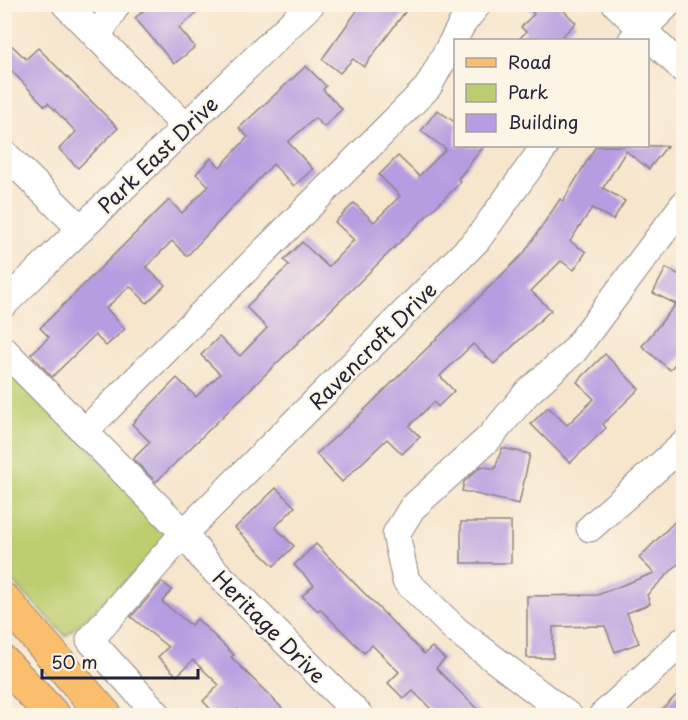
<svg xmlns="http://www.w3.org/2000/svg" width="688" height="720" viewBox="0 0 688 720" font-family="'Playpen Sans',sans-serif">
<style>
.green{fill:#bccd70;stroke:#6f7856;stroke-width:1.5}
.building{fill:#b69ce0}
.lines{fill:none;stroke-linecap:round;stroke-linejoin:round}
.minor-casing{stroke:#8c8484;stroke-width:29}
.major-casing{stroke:#8c8484;stroke-width:35}
.highway-casing{stroke:#8c8484;stroke-width:35}
.minor{stroke:#fff;stroke-width:27}
.major{stroke:#fabe6d;stroke-width:33}
.highway{stroke:#fabe6d;stroke-width:33}
.labels{text-anchor:middle;dominant-baseline:central;stroke-width:4.5;stroke-linejoin:round;paint-order:stroke}
.street-label{font-size:21px;fill:#22223b;stroke:#fcf5e5}
</style>
<rect width="100%" height="100%" fill="#fcf5e5"/>
<filter id="ink" filterUnits="userSpaceOnUse"><feTurbulence type="fractalNoise" baseFrequency=".0167" numOctaves="2"/><feDisplacementMap in="SourceGraphic" scale="12" xChannelSelector="R" yChannelSelector="G"/><feConvolveMatrix kernelMatrix="1 2 1 2 8 2 1 2 1" color-interpolation-filters="sRGB"/></filter>
<filter id="wash" filterUnits="userSpaceOnUse"><feTurbulence type="fractalNoise" baseFrequency=".008" numOctaves="4" result="noise"/><feDisplacementMap in="SourceGraphic" scale="24" xChannelSelector="R" yChannelSelector="G"/><feGaussianBlur stdDeviation="1.35" result="paint"/><feColorMatrix in="noise" values="0 0 0 0 0 0 0 0 0 0 0 0 0 0 0 0 0 1.4 0 .05"/><feComposite in="paint" operator="in"/></filter>
<g filter="url(#wash)">
<rect width="100%" height="100%" fill="#f7e5cc"/>
<!-- green -->
<polygon class="green" points="4,363 175,535 66,636 5,574"/>
<g id="blocks">
<!-- building -->
<g class="building">
<polygon points="151,4 207,4 179,28 195,47 174,64 135,18"/>
<polygon points="362,4 411,4 364,67 353,59 340,73 322,59"/>
<polygon points="524,4 557,4 576,23 558,40 518,40 526,32 521,27 534,14"/>
<polygon points="4,38 26,59 38,48 118,128 78,168 59,149 76,132 48,103 45,106 4,63"/>
<polygon points="306,66 326,86 323,90 342,109 324,127 315,118 288,142 313,169 294,186 273,164 187,256 172,241 146,267 165,285 147,303 130,286 106,308 125,329 106,346 95,335 52,377 31,354 49,337 40,328 169,200 182,213 209,186 196,174 211,158 220,167 248,137 239,128"/>
<polygon points="437,110 456,123 456,146 484,146 458,179 461,182 156,482 133,459 150,442 132,424 177,378 196,397 220,374 201,355 219,337 240,356 267,328 246,307 289,265 284,260 302,242 328,267 354,240 335,222 354,203 374,222 400,196 379,175 398,156 419,176 446,149 421,131"/>
<polygon points="596,146 667,146 649,169 626,151 603,188 625,201 613,220 592,208 570,241 586,252 574,270 561,261 531,291 551,310 494,364 473,344 440,376 454,391 438,407 434,402 409,426 420,437 402,454 387,439 342,482 316,454 352,422 524,253 560,199 563,201"/>
<polygon points="666,268 684,277 684,353 670,370 642,346 676,304 653,293"/>
<polygon points="605,354 639,389 603,424 606,428 570,463 531,424 548,407 567,425 594,399 577,382"/>
<polygon points="502,448 530,454 519,504 462,491 464,482 481,466 495,469"/>
<polygon points="276,488 295,507 275,527 294,546 274,566 235,528"/>
<polygon points="684,512 684,558 647,595 650,604 627,613 639,643 615,652 605,626 553,627 553,658 527,658 527,596 597,595 654,573 639,558"/>
<rect x="461" y="522" width="50" height="41"/>
<polygon points="316,544 424,654 432,647 445,659 436,668 484,716 438,716 413,691 404,699 388,683 399,672 372,645 364,653 320,609 318,611 302,596 314,585 294,565"/>
<polygon points="162,582 172,590 162,602 191,625 197,619 234,655 231,657 290,716 245,716 238,709 231,716 217,716 203,701 219,685 193,660 177,676 158,657 168,647 131,617"/>
<polygon points="684,688 684,716 655,716"/>
</g>
</g>
</g>
<g filter="url(#ink)">
<use href="#blocks" fill-opacity="0" stroke="#8c8484" stroke-width="1.5"/>
<g class="lines">
<defs>
<g id="minor">
<polyline points="65,4 185,126"/>
<polyline points="616,4 684,70"/>
<polyline points="97,37 117,4"/>
<polyline points="632,40 668,4"/>
<polyline points="4,153 81,229"/>
<polyline points="4,304 311,4"/>
<polyline points="4,350 184,533 205,561 360,716"/>
<polyline points="84,432 428,87 462,24 478,4"/>
<polyline points="590,528 684,444"/>
<polyline points="159,716 90,640 184,533 477,240 545,146"/>
<polyline points="569,716 456,630 406,581 396,534 412,508 490,437 527,393 574,351 684,204"/>
<polyline points="602,716 684,640"/>
</g>
<polyline id="major" points="4,600 106,716"/>
<polyline id="highway" points="4,663 54,716"/>
</defs>
<!-- minor casing -->
<use href="#minor" class="minor-casing"/>
<!-- major casing -->
<use href="#major" class="major-casing"/>
<!-- highway casing -->
<use href="#highway" class="highway-casing"/>
<!-- minor -->
<use href="#minor" class="minor"/>
<!-- major -->
<use href="#major" class="major"/>
<!-- highway -->
<use href="#highway" class="highway"/>
</g>
</g>
<g class="labels">
<!-- street labels -->
<g class="street-label">
<text transform="translate(157 154) rotate(-44)">Park East Drive</text>
<text transform="translate(372 345) rotate(-45)">Ravencroft Drive</text>
<text transform="translate(270 626) rotate(45)">Heritage Drive</text>
</g>
</g>
<!-- margin -->
<rect width="688" height="720" fill="none" stroke="#fcf5e5" stroke-width="24"/>
<!-- legend -->
<rect x="454" y="39" width="195" height="108" fill="#fcf5e5" stroke="#a5a1a1" stroke-width="1.5"/>
<rect x="466" y="58" width="30" height="9" fill="#fabe6d" stroke="#a5a1a1" stroke-width="1.5"/>
<text x="508" y="69" font-size="18" fill="#22223b">Road</text>
<rect x="466" y="84" width="30" height="18" fill="#bccd70" stroke="#a5a1a1" stroke-width="1.5"/>
<text x="508" y="99" font-size="18" fill="#22223b">Park</text>
<rect x="466" y="114" width="30" height="18" fill="#b69ce0" stroke="#a5a1a1" stroke-width="1.5"/>
<text x="508" y="129" font-size="18" fill="#22223b">Building</text>
<!-- scale -->
<path d="M42 669v9h156v-9" fill="none" stroke="#22223b" stroke-width="3"/>
<text x="51" y="669" font-size="18" fill="#22223b" stroke="#fcf5e5" stroke-width="4.5" paint-order="stroke">50 m</text>
</svg>
